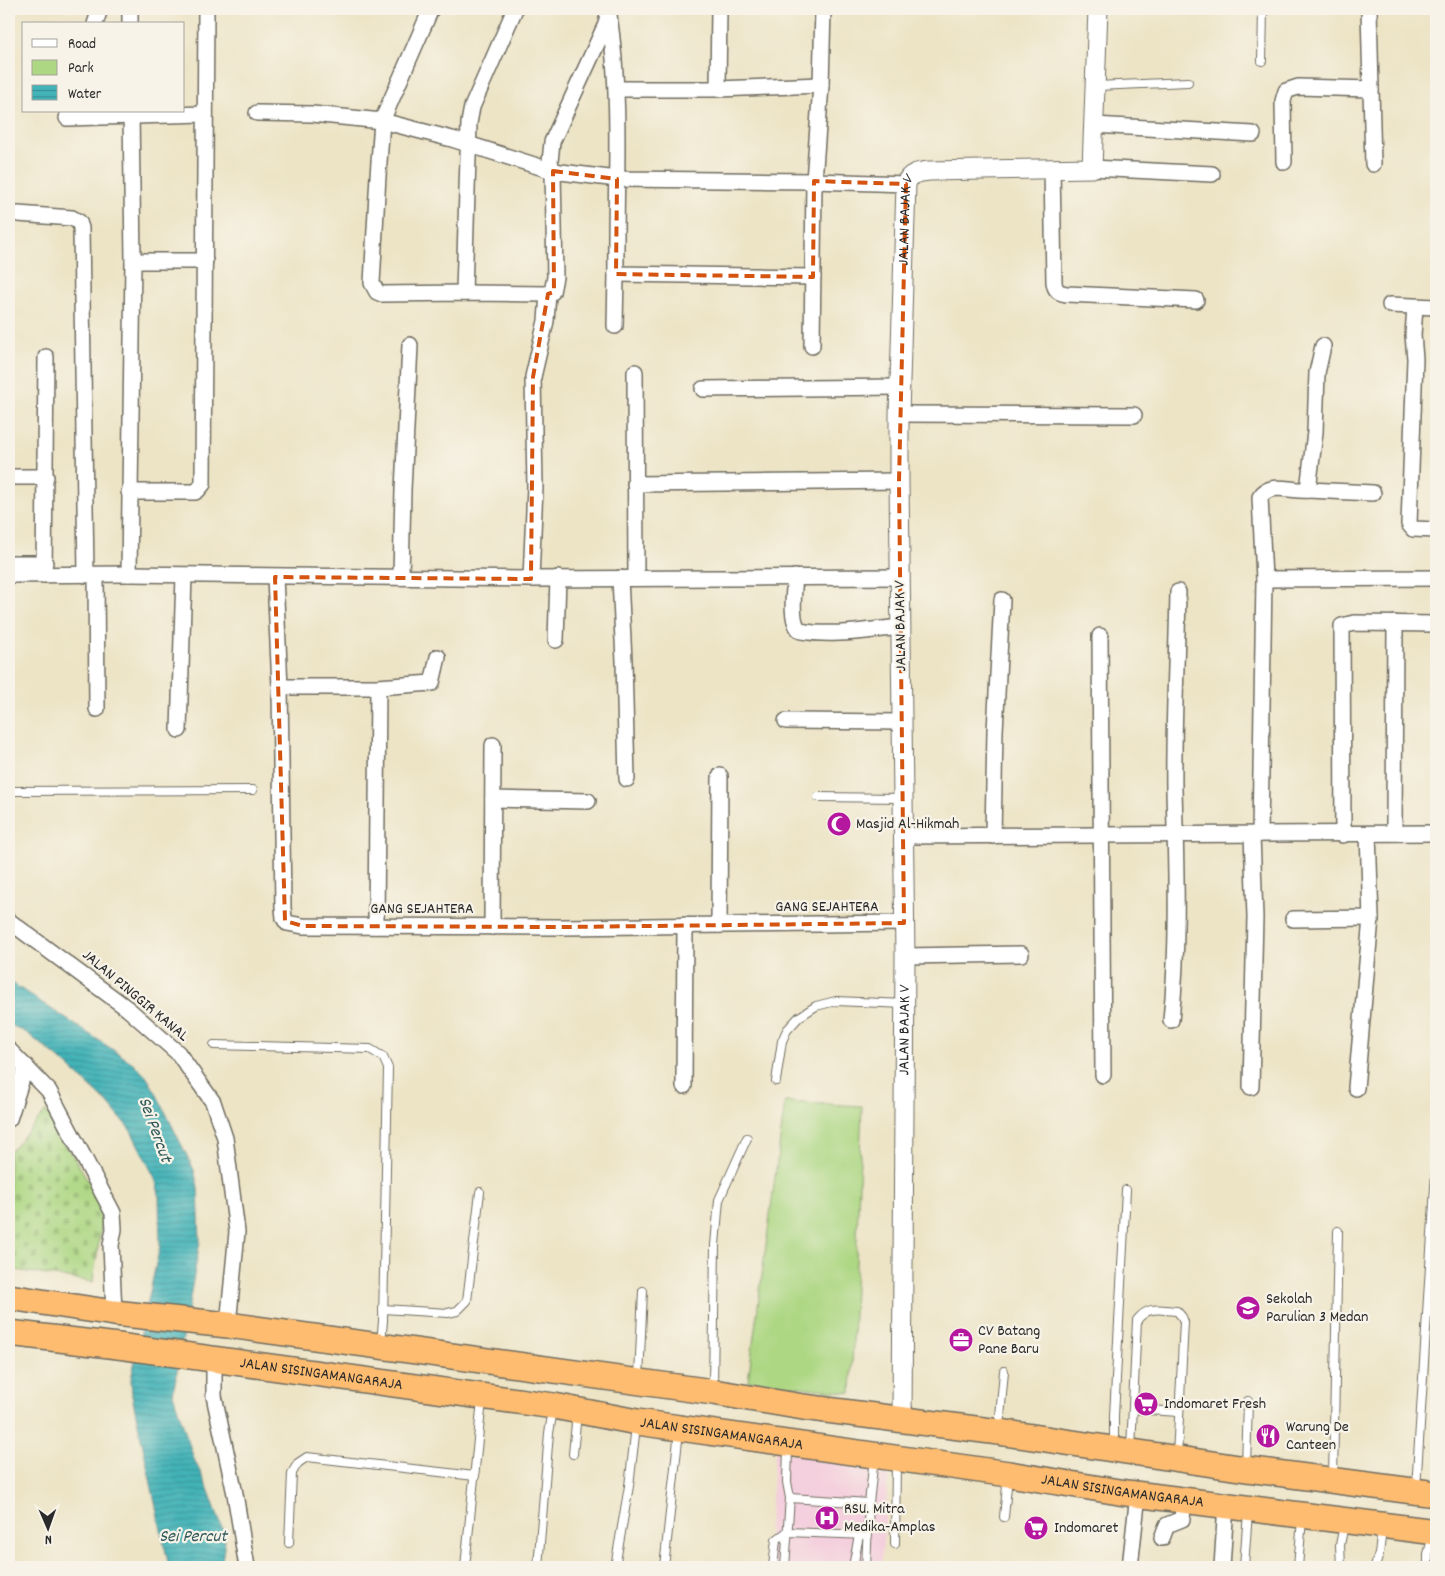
<svg xmlns="http://www.w3.org/2000/svg" width="1445" height="1576" viewBox="0 0 1445 1576" font-family="Dekko,sans-serif">
<style>
.built{fill:#f4cfdd}
.green{fill:#add783;stroke:#6c8157}
.cemetery{fill:url(#cemetery-stones);stroke:#6c8157}
.water{fill:url(#water-rules);stroke:#366f72}
.lines{fill:none;stroke-linecap:round;stroke-linejoin:round}
.service-casing{stroke:#6f6c61;stroke-width:10}
.minor-casing{stroke:#6f6c61;stroke-width:18}
.tertiary-casing{stroke:#6f6c61;stroke-width:21}
.trunk-casing{stroke:#6f6c61;stroke-width:28}
.service{stroke:#fff;stroke-width:8}
.minor{stroke:#fff;stroke-width:15}
.tertiary{stroke:#fff;stroke-width:19}
.trunk{stroke:#fdbc70;stroke-width:25}
.marked{fill:none;stroke:#d5540f;stroke-width:4;stroke-dasharray:10 6;stroke-linejoin:round}
.labels{text-anchor:middle;dominant-baseline:central;stroke-width:4.5;stroke-linejoin:round;paint-order:stroke}
.street-label{font-size:16px;fill:#2b2b2b;stroke:#f7f3e8}
.poi-label{font-size:16px;fill:#2b2b2b;stroke:#f7f3e8;text-anchor:start}
.water-label{font-size:18px;font-style:italic;fill:#335b5c;stroke:#f7f3e8}
</style>
<defs>
<pattern id="cemetery-stones" width="16" height="16" patternUnits="userSpaceOnUse" patternTransform="scale(1.25)"><rect width="16" height="16" fill="#add783"/><path d="M2 7V4a2 2 0 0 1 4 0v3zM10 15v-3a2 2 0 0 1 4 0v3z" fill="#95b971"/></pattern>
<pattern id="water-rules" width="6" height="5" patternUnits="userSpaceOnUse" patternTransform="scale(1.25)"><rect width="6" height="5" fill="#42b3b8"/><path d="M0 2.5h6" fill="none" stroke="#379296"/></pattern>
</defs>
<rect width="100%" height="100%" fill="#f7f3e8"/>
<filter id="ink" filterUnits="userSpaceOnUse"><feTurbulence type="fractalNoise" baseFrequency=".02" numOctaves="2"/><feDisplacementMap in="SourceGraphic" scale="10" xChannelSelector="R" yChannelSelector="G"/><feConvolveMatrix kernelMatrix="1 2 1 2 8 2 1 2 1" color-interpolation-filters="sRGB"/></filter>
<filter id="wash" filterUnits="userSpaceOnUse"><feTurbulence type="fractalNoise" baseFrequency=".0096" numOctaves="4" result="noise"/><feDisplacementMap in="SourceGraphic" scale="20" xChannelSelector="R" yChannelSelector="G"/><feGaussianBlur stdDeviation="1.12" result="paint"/><feColorMatrix in="noise" values="0 0 0 0 0 0 0 0 0 0 0 0 0 0 0 0 0 1.4 0 .05"/><feComposite in="paint" operator="in"/></filter>
<g filter="url(#wash)">
<rect width="100%" height="100%" fill="#ede4c6"/>
<!-- built -->
<polygon class="built" points="775,1451 889,1469 881,1567 766,1567"/>
<!-- green -->
<polygon class="green" points="785,1102 862,1106 851,1393 748,1381"/>
<!-- cemetery -->
<polygon class="cemetery" points="46,1111 104,1207 93,1282 9,1269 9,1153"/>
<!-- water -->
<polygon class="water" points="9,981 133,1063 146,1076 155,1091 194,1170 198,1187 200,1241 173,1394 194,1459 209,1491 224,1533 225,1542 221,1567 169,1567 132,1396 131,1379 160,1246 159,1194 155,1178 131,1131 107,1102 68,1066 27,1033 9,1024"/>
</g>
<g filter="url(#ink)">
<g class="lines">
<defs>
<g id="service">
<polyline points="1262,61 1263,9"/>
<polyline points="1096,86 1188,82"/>
<polyline points="9,791 253,790"/>
<polyline points="818,797 902,798"/>
<polyline points="214,1045 370,1049 383,1057 388,1068 383,1321 381,1343"/>
<polyline points="776,1081 782,1041 787,1030 799,1017 816,1006 836,1001 905,1004"/>
<polyline points="383,1309 448,1313 457,1311 467,1301 480,1192"/>
<polyline points="639,1377 643,1291"/>
<polyline points="713,1388 715,1245 719,1200 747,1138"/>
<polyline points="1133,1409 1179,1412"/>
<polyline points="999,1428 1004,1371"/>
<polyline points="1114,1447 1114,1416 1126,1190"/>
<path d="M1131,1449l6,-129c12,-15 23,-10 40,-9l5,6 2,5 -7,134"/>
<polyline points="573,1454 577,1413"/>
<polyline points="1246,1467 1248,1401"/>
<polyline points="1333,1478 1338,1231"/>
<polyline points="1416,1489 1436,1171"/>
<polyline points="790,1498 869,1503"/>
<polyline points="1004,1517 1008,1476"/>
<polyline points="289,1543 292,1473 298,1463 307,1457 475,1476"/>
<polyline points="895,1544 896,1462"/>
<polyline points="465,1567 482,1400"/>
<polyline points="538,1567 549,1433 553,1410"/>
<polyline points="615,1567 629,1486 636,1426"/>
<polyline points="664,1567 679,1431"/>
<polyline points="773,1567 776,1540 787,1532 868,1535"/>
<polyline points="785,1567 790,1498 787,1482 788,1447"/>
<polyline points="853,1567 859,1535"/>
<polyline points="866,1567 869,1503 874,1458"/>
<polyline points="1244,1567 1248,1512"/>
<polyline points="1298,1567 1302,1519"/>
<polyline points="1341,1567 1340,1545 1344,1525"/>
<polyline points="1375,1567 1379,1554 1382,1530"/>
<polyline points="1428,1567 1428,1554 1433,1535"/>
</g>
<g id="minor">
<polyline points="130,9 130,24"/>
<polyline points="431,9 382,121 378,176 372,283 377,292 382,294 464,293 548,294 552,292 555,277 553,171 550,162 552,142 606,24 609,9"/>
<path d="M609,15c13,86 6,172 7,259l197,3"/>
<polyline points="95,24 100,9"/>
<polyline points="617,89 718,89 821,85"/>
<polyline points="718,89 719,9"/>
<polyline points="1371,89 1373,164"/>
<polyline points="69,111 67,118 205,114"/>
<polyline points="257,113 312,114 382,121 452,139 553,171 617,179 814,181 906,184"/>
<polyline points="1094,125 1253,134"/>
<polyline points="1284,162 1283,101 1286,91 1298,87 1371,89 1369,9"/>
<path d="M1052,168l2,114c1,9 5,11 13,12l129,6"/>
<polyline points="1092,168 1212,174"/>
<polyline points="18,214 72,218 79,222 81,228 86,575"/>
<polyline points="133,261 205,261"/>
<polyline points="464,293 469,123 472,107 515,9"/>
<polyline points="1390,305 1436,307"/>
<polyline points="1415,307 1413,335 1415,359 1409,524 1413,529 1436,530"/>
<polyline points="615,326 616,274"/>
<polyline points="812,346 814,181 821,85 823,9"/>
<polyline points="635,372 636,578"/>
<polyline points="703,389 900,387"/>
<polyline points="899,414 1134,415"/>
<polyline points="9,477 46,477"/>
<polyline points="635,484 899,481"/>
<polyline points="1308,490 1373,493"/>
<polyline points="129,492 195,492 198,490 203,484 206,9"/>
<polyline points="9,563 45,563"/>
<polyline points="129,574 133,261 131,111"/>
<polyline points="9,575 129,574 531,579 901,577"/>
<polyline points="44,575 46,357"/>
<polyline points="96,575 97,709"/>
<polyline points="275,577 280,687 283,908 284,918 287,923 303,926 562,927 904,923"/>
<polyline points="401,577 403,490 410,345"/>
<path d="M795,577c-1,13 -6,46 6,54 32,6 67,-1 100,-4"/>
<polyline points="620,578 624,661 627,779"/>
<polyline points="531,579 535,487 533,377 546,321 548,294"/>
<polyline points="1264,579 1436,578"/>
<polyline points="1100,636 1103,1075"/>
<polyline points="556,640 558,578"/>
<polyline points="280,687 378,687 376,926"/>
<polyline points="378,687 432,683 438,657"/>
<polyline points="786,721 902,722"/>
<polyline points="179,730 184,576"/>
<polyline points="493,799 588,801"/>
<polyline points="1394,833 1395,623"/>
<path d="M1260,834l4,-255 -4,-82c10,-16 33,-5 48,-7l7,-58 2,-59 6,-27"/>
<polyline points="1343,835 1342,626 1354,623 1436,624"/>
<polyline points="902,836 1436,833"/>
<polyline points="993,836 995,731 1002,600"/>
<polyline points="1293,919 1371,918"/>
<polyline points="9,921 128,1009 178,1053 213,1102 225,1138 237,1232 228,1325"/>
<polyline points="719,925 720,776"/>
<polyline points="492,927 493,745"/>
<polyline points="905,956 1021,954"/>
<path d="M1171,1020c8,-77 5,-154 3,-231 -1,-66 3,-132 4,-197"/>
<polyline points="9,1050 49,1091 113,1213 114,1229 111,1245 114,1313"/>
<polyline points="684,1086 685,925"/>
<polyline points="1251,1087 1255,917 1252,835"/>
<polyline points="1356,1088 1371,918 1368,834"/>
<polyline points="9,1119 26,1066"/>
<polyline points="214,1359 214,1396 235,1494 247,1567"/>
<polyline points="1162,1538 1167,1525 1182,1519 1184,1500"/>
<polyline points="1130,1567 1138,1494"/>
<polyline points="1222,1567 1226,1504"/>
</g>
<g id="tertiary">
<path id="s1" d="M902,1419l3,-463 -6,-475v-67l7,-230c3,-11 13,-12 23,-13l163,-3 6,-159"/>
</g>
<g id="trunk">
<polyline points="9,1297 114,1313 228,1325 713,1392 803,1407 999,1432 1246,1469 1436,1494"/>
<path id="s2" d="M9,1333l109,13 436,60 83,16 372,52 110,18 317,40"/>
</g>
</defs>
<!-- service casing -->
<use href="#service" class="service-casing"/>
<!-- minor casing -->
<use href="#minor" class="minor-casing"/>
<!-- tertiary casing -->
<use href="#tertiary" class="tertiary-casing"/>
<!-- trunk casing -->
<use href="#trunk" class="trunk-casing"/>
<!-- service -->
<use href="#service" class="service"/>
<!-- minor -->
<use href="#minor" class="minor"/>
<!-- tertiary -->
<use href="#tertiary" class="tertiary"/>
<!-- trunk -->
<use href="#trunk" class="trunk"/>
</g>
</g>
<!-- marked area -->
<path class="marked" d="M553,171l64,8 -1,95 197,3 1,-96 92,3 -7,297 5,442 -342,4 -259,-1 -18,-5 -10,-344 256,2 2,-202 15,-83 6,-2z"/>
<!-- icons -->
<defs>
<symbol id="mosque-disc" viewBox="-11 -11 22 22"><circle r="9.5" fill="#b5179e" stroke="#f7f3e8"/><path d="M3.5-4.9A6 6 0 1 0 3.5 4.9A5 5 0 1 1 3.5-4.9Z" fill="#fff"/></symbol>
<symbol id="school-disc" viewBox="-11 -11 22 22"><circle r="9.5" fill="#b5179e" stroke="#f7f3e8"/><path d="M0-5L7-2L0 1L-7-2ZM-4 1L0 2.5L4 1V4Q0 6-4 4Z" fill="#fff"/></symbol>
<symbol id="office-disc" viewBox="-11 -11 22 22"><circle r="9.5" fill="#b5179e" stroke="#f7f3e8"/><path d="M-6-3h4V-5.5h4V-3h4V5H-6ZM-1-4.5V-3h2v-1.5ZM-6 0V1H6V0Z" fill="#fff"/></symbol>
<symbol id="supermarket-disc" viewBox="-11 -11 22 22"><circle r="9.5" fill="#b5179e" stroke="#f7f3e8"/><path d="M-6-5.5h2.5l.6 2H6L4.5 2H-2.5L-4.4-4H-6ZM-1.5 3.2a1.3 1.3 0 1 0 .1 0ZM3 3.2a1.3 1.3 0 1 0 .1 0Z" fill="#fff"/></symbol>
<symbol id="restaurant-disc" viewBox="-11 -11 22 22"><circle r="9.5" fill="#b5179e" stroke="#f7f3e8"/><path d="M-5-6h1v4h1v-4h1v4h1v-4h1v5L-1.5 .5V6h-2V.5L-5-1ZM5-6V6H3V1.5H1.5Q1.5-4 5-6Z" fill="#fff"/></symbol>
<symbol id="hospital-disc" viewBox="-11 -11 22 22"><circle r="9.5" fill="#b5179e" stroke="#f7f3e8"/><path d="M-5-5h3v3.5h4V-5h3V5h-3V1.5h-4V5h-3Z" fill="#fff"/></symbol>
</defs>
<g fill-rule="evenodd">
<use href="#mosque-disc" x="825" y="810" width="28" height="28"/>
<use href="#school-disc" x="1234" y="1294" width="28" height="28"/>
<use href="#office-disc" x="947" y="1326" width="28" height="28"/>
<use href="#supermarket-disc" x="1132" y="1390" width="28" height="28"/>
<use href="#restaurant-disc" x="1254" y="1422" width="28" height="28"/>
<use href="#hospital-disc" x="813" y="1504" width="28" height="28"/>
<use href="#supermarket-disc" x="1022" y="1514" width="28" height="28"/>
</g>
<g class="labels">
<!-- street labels -->
<g class="street-label">
<text stroke="none"><textPath href="#s1" startOffset="1199">JALAN BAJAK V</textPath></text>
<text transform="translate(901 626) rotate(-91)">JALAN BAJAK V</text>
<text x="827" y="907">GANG SEJAHTERA</text>
<text x="422" y="909">GANG SEJAHTERA</text>
<text transform="translate(135 996) rotate(40)">JALAN PINGGIR KANAL</text>
<text stroke="none"><textPath href="#s1" startOffset="389">JALAN BAJAK V</textPath></text>
<text stroke="none"><textPath href="#s2" startOffset="315">JALAN SISINGAMANGARAJA</textPath></text>
<text stroke="none"><textPath href="#s2" startOffset="720">JALAN SISINGAMANGARAJA</textPath></text>
<text stroke="none"><textPath href="#s2" startOffset="1125">JALAN SISINGAMANGARAJA</textPath></text>
</g>
<!-- poi labels -->
<g class="poi-label">
<text x="856" y="824">Masjid Al-Hikmah</text>
<text x="1266" y="1299">Sekolah<tspan x="1266" dy="18">Parulian 3 Medan</tspan></text>
<text x="978" y="1331">CV Batang<tspan x="978" dy="18">Pane Baru</tspan></text>
<text x="1164" y="1404">Indomaret Fresh</text>
<text x="1286" y="1427">Warung De<tspan x="1286" dy="18">Canteen</tspan></text>
<text x="844" y="1509">RSU. Mitra<tspan x="844" dy="18">Medika-Amplas</tspan></text>
<text x="1054" y="1528">Indomaret</text>
</g>
<!-- water labels -->
<g class="water-label">
<text transform="translate(154 1130) rotate(70)">Sei Percut</text>
<text x="193" y="1537">Sei Percut</text>
</g>
</g>
<!-- margin -->
<rect width="1445" height="1576" fill="none" stroke="#f7f3e8" stroke-width="30"/>
<!-- legend -->
<rect x="22" y="22" width="162" height="90" fill="#f7f3e8" stroke="#a5a39c"/>
<rect x="32" y="39" width="25" height="8" fill="#ffffff" stroke="#a5a39c"/>
<text x="68" y="48" font-size="15" fill="#2b2b2b">Road</text>
<rect x="32" y="60" width="25" height="15" fill="#add783" stroke="#a5a39c"/>
<text x="68" y="72" font-size="15" fill="#2b2b2b">Park</text>
<rect x="32" y="85" width="25" height="15" fill="url(#water-rules)" stroke="#a5a39c"/>
<text x="68" y="98" font-size="15" fill="#2b2b2b">Water</text>
<!-- north arrow -->
<g transform="translate(48 1528) rotate(178)" stroke="#f7f3e8" stroke-width="4" paint-order="stroke">
<path d="M0-4L9 19L0 12L-9 19Z" fill="#2b2b2b"/>
<text y="-8" font-size="14" font-weight="bold" text-anchor="middle" fill="#2b2b2b">N</text>
</g>
</svg>
